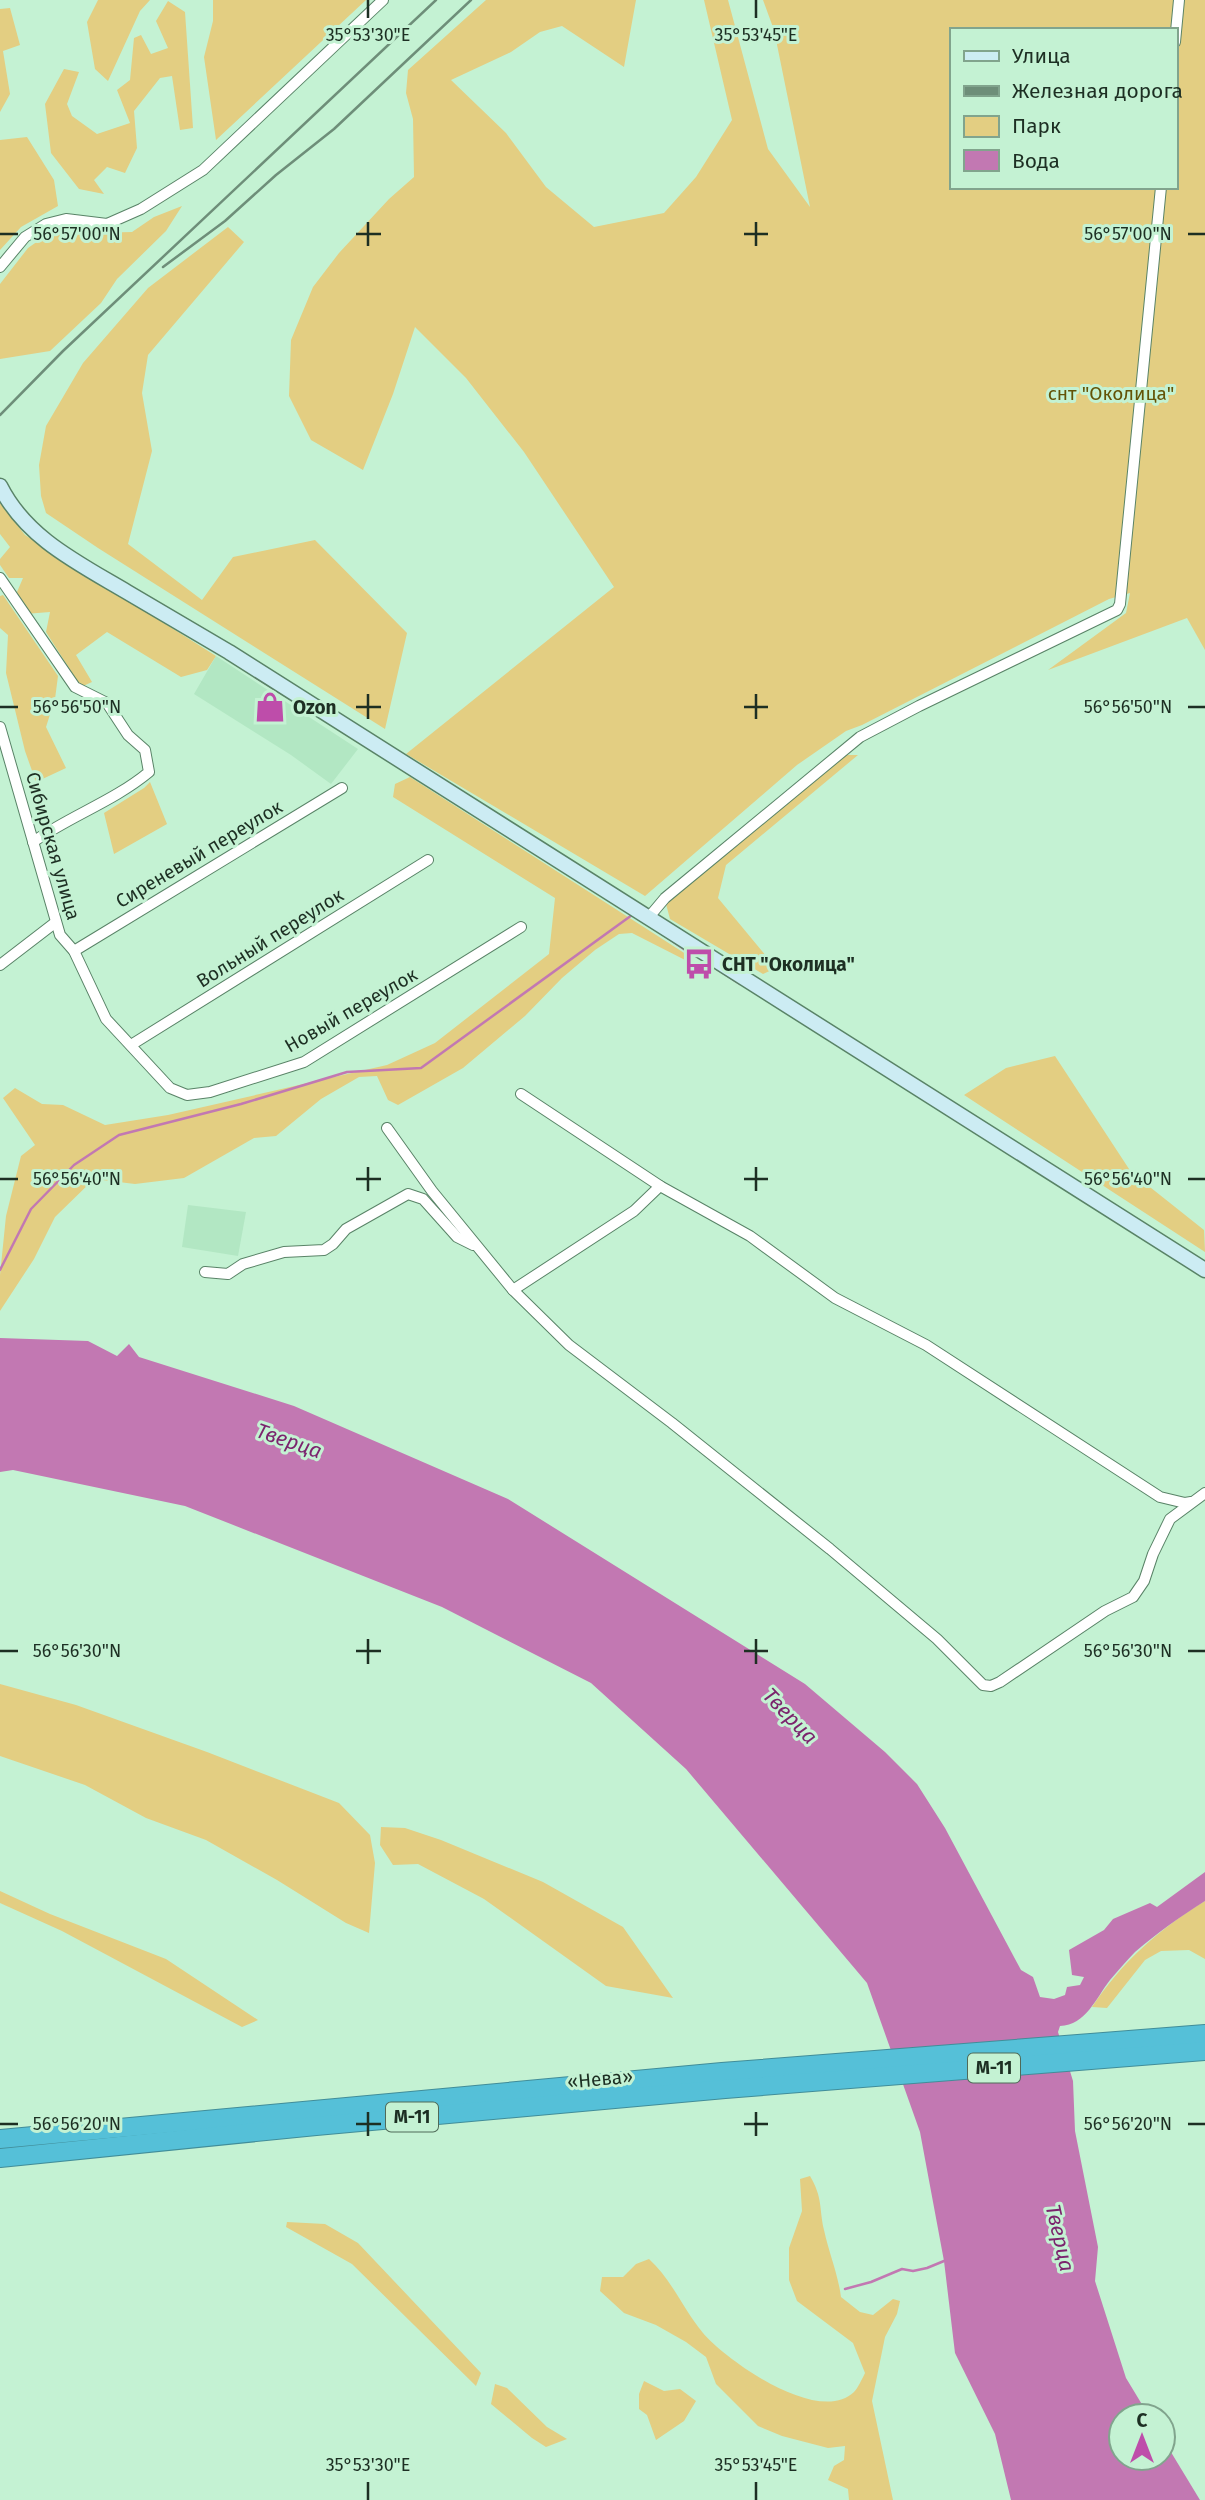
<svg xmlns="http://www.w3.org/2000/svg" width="1205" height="2500" font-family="'Fira Sans',sans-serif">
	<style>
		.built { fill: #b2e7c3 }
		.green { fill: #e3ce82; fill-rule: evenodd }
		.water { fill: #c278b2 }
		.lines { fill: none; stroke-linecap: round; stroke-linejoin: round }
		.stream { stroke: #c278b2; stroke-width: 2.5 }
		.street-casing { stroke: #598367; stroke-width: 12 }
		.secondary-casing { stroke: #598367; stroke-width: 17 }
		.highway-casing { stroke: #418d99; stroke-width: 20 }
		.street { stroke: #fff; stroke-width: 10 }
		.secondary { stroke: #ccecf3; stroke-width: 14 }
		.highway { stroke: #55c0d8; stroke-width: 18 }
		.rail { stroke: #6e8e79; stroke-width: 2.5 }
		.ticks { fill: none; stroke: #1d2f23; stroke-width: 2.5 }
		.labels { text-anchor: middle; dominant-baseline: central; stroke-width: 6; stroke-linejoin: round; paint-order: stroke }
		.shield { fill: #c4f2d3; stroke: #4f6a58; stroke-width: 2 }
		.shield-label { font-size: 18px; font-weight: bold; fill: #1d2f23 }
		.park-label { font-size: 19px; fill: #635306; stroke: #c4f2d3 }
		.poi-label { font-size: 19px; font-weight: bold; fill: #1d2f23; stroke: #c4f2d3; text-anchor: start }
		.street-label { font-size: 19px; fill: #1d2f23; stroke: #c4f2d3 }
		.water-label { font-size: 21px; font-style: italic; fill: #7b246d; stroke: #c4f2d3 }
		.ticks-label { font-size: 18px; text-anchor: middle; fill: #1d2f23; stroke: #c4f2d3; stroke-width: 6; stroke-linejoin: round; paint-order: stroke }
	</style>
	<rect width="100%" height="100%" fill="#c4f2d3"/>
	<!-- built -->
	<g class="built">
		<path d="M216,656l142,93 -27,35 -40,-29 -97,-61z"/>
		<path d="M188,1205l58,7 -8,44 -56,-9z"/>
	</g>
	<!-- green -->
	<g class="green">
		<path d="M98,0h52l-10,11 -32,70 -13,-12 -8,-47z"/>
		<path d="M213,0h153l-150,140 -12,-83 9,-36z"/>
		<path d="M486,0h150l-12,67 -62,-41 -22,6 -29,20 -60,28 55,53 40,54 48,40 70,-14 32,-36 36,-57 -28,-120h24l40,149 42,58 -36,-177 -11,-30h442v650l-18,-32 -139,52 78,-57 4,-20 -21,6 -247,126 -16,6 -49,34 -152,131 -239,-142 208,-167 -90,-135 -58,-74 -51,-51 -22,67 -30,76 -52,-30 -22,-44 2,-56 22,-53 26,-34 50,-54 25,-22 -1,-58 -7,-26 2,-23zM951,30h224v157h-224z"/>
		<path d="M168,1l17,11 8,116 -13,2 -8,-54 -12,2 -26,33 3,37 -12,25 -18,-6 -13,13 10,14 -25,-5 -28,-36 -6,-49 19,-35 15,3 -12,32 5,12 25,18 33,-11 -13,-33 13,-10 4,-42 7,-3 10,19 17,-6 -12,-27z"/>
		<path d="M10,8l10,37 -17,6 7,43 -10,18v-103z"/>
		<path d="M27,137l27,43 4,26 -37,21 -21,23v-110z"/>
		<path d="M182,206l-16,25 -49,48 -16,24 -51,48 -50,8v-75l28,-36 20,-14 84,-2 22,-15z"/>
		<path d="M228,227l16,15 -96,113 -6,38 10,58 -24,93 74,56 31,-43 82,-17 92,93 -22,96 -287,-181 -52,-35 -5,-17 -2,-31 7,-39 37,-63 65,-75z"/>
		<path d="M0,503l25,32 191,121 -9,14 -26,7 -74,-45 -31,23 16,27 -11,5 -35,-55 4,-20 -25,2 -8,-22 6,-14h-14l-9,-13v-6l10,-12 -10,-13z"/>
		<path d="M3,595l55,81 -3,23 -9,28 20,41 -30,14 -11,-31 -19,-78 2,-38 -8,-7v-32z"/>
		<path d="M846,755h12l-132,110 -8,33 58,70 -13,6 -93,-55 -4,-15z"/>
		<path d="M410,777l282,181 -1,5 -59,-30 -13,1 -24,16 -33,28 -37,38 -62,52 -65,37 -10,-5 -11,-24 -18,1 -38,22 -45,37 -22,2 -70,40 -49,6 -41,-5 -39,38 -21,42 -34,52v-36l6,-59 15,-60 14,-11 -32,-47 12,-10 27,16 21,1 42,20 63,-10 219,-50 48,-22 114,-89 6,-56 -162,-101 2,-13z"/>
		<path d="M150,782l17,42 -53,30 -10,-41 40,-25z"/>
		<path d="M1055,1056l76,116 73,58 1,22 -241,-157 42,-27z"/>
		<path d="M0,1684l76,21 131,47 132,51 31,32 5,28 -6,70 -23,-10 -69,-43 -71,-40 -60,-22 -61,-33 -85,-29z"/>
		<path d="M381,1827l24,1 36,12 102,42 80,45 50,71 -67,-12 -122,-87 -66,-35 -25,1 -13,-20z"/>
		<path d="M0,1891l50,23 116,45 92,61 -16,7 -180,-96 -62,-28z"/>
		<path d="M1205,1901v58l-16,-9 -28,1 -16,9 -38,48 -15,-1c30,-45 67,-78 113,-106z"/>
		<path d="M810,2176c13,22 9,32 14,54 5,23 14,44 17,67l19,15 13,3 20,-16 7,2 -3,13 -12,23 -13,64 21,99h-44l-1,-11 -20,-9 6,-14 10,-6 1,-14 -17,2 -46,-12 -24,-10 -42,-42 -10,-27 -20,-15 -30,-17 -32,-12 -24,-22 2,-14h21l13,-13 13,-5c23,21 34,50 54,74 24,28 116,93 151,59 4,-4 8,-13 11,-19l-12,-30 -56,-42 -8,-21v-32l13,-37 -2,-32z"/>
		<path d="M287,2222l38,2 33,19 123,130 -5,13 -124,-122 -66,-37z"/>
		<path d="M644,2381l20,10 16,-2 16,12 -12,20 -28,19 -9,-25 -8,-6v-15z"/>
		<path d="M495,2384l12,4 40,39 20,12 -21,8 -14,-9 -41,-34z"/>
	</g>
	<!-- water -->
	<path class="water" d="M0,1338l88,3 29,15 12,-12 10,13 155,49 214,93 297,185 80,68 32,32 28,44 76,142 12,7 7,20 14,2 11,-4 2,-8 13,-2 4,-8 -12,-2 -3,-25 35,-20 9,-11 37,-16 7,4 48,-35v29c-24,15 -48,32 -70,51 -9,9 -17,19 -25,28 -14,18 -24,45 -50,46l-2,6 15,49 2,50 23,116 -3,34 31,97 23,38h-28v42h42v-19l37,61h-189l-16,-66 -40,-81 -11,-92 -24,-129 -53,-149 -181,-214 -95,-86 -149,-76 -257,-101 -172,-36 -13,2z"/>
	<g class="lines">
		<!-- stream -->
		<g class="stream">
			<path d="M255,677l61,38"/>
			<path d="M662,934l29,20"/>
			<path d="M715,968l25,16"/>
			<path d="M0,1270l31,-61 43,-44 45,-30 122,-31 106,-32 74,-4 211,-153"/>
			<path d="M845,2289l26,-7 31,-13 11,2 14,-3 17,-7"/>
		</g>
		<!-- street casing -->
		<g class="street-casing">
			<g id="street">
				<path d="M1175,42l4,-42"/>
				<path d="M0,267l25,-30 21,-13 20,-5 41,5 34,-15 62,-39 180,-170"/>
				<path d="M0,578l75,109 32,16 21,32 17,15 4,22c-35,29 -79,44 -116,70"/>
				<path d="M0,727l60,208 14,16 32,68 64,69 17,7 23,-3 94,-30 217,-135"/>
				<path d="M649,917l16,-19 195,-161 59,-31 198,-96 3,-6 41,-417"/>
				<path d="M74,951l268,-163"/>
				<path d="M0,965l56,-43"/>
				<path d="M131,1045l297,-185"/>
				<path d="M521,1094l139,92 90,50 85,62 91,47 234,152 25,6 6,-1"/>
				<path d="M387,1128l45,63 81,99 56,55 103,78 158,126 107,90 46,46 8,1 9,-4 105,-71 28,-14 11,-16 9,-27 17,-35 35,-26"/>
				<path d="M205,1272l23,2 15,-10 41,-12 40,-2 9,-6 13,-15 62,-35 15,5 34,38 16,8"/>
				<path d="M513,1290l121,-79 26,-25"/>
			</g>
		</g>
		<!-- secondary casing -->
		<g class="secondary-casing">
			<path id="secondary" d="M0,486c26,52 78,77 127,106 34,20 68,40 102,60l976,618"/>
		</g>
		<!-- highway casing -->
		<g class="highway-casing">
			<g id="highway">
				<path d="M0,2139l722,-67 483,-38"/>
				<path d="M0,2158l316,-32 409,-37 480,-38"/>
			</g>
		</g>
		<!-- street -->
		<use href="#street" class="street"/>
		<!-- secondary -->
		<use href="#secondary" class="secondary"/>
		<!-- highway -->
		<use href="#highway" class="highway"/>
		<!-- rail -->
		<g class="rail">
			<path d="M163,267l62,-46 51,-46 58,-46 137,-129"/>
			<path d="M0,415l63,-64 373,-351"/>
		</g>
	</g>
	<!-- ticks -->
	<path class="ticks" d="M368,0v18M756,0v18M368,222v24M756,222v24M0,234h18M356,234h25M744,234h24M1188,234h17M368,694v25M756,694v25M0,707h18M356,707h25M744,707h24M1188,707h17M368,1167v24M756,1167v24M0,1179h18M356,1179h25M744,1179h24M1188,1179h17M368,1639v25M756,1639v25M0,1651h18M356,1651h25M744,1651h24M1188,1651h17M368,2112v24M756,2112v24M0,2124h18M356,2124h25M744,2124h24M1188,2124h17M368,2482v18M756,2482v18"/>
	<!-- icons -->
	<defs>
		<g id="shop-bare" transform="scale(2.415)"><path d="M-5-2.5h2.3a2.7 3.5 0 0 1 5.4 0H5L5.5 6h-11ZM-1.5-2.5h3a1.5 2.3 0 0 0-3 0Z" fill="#be4daa" stroke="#c4f2d3" stroke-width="2.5" paint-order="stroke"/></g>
		<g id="bus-bare" transform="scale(2.415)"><path d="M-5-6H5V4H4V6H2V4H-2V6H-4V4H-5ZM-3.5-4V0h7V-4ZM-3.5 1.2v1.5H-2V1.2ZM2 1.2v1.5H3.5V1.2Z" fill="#be4daa" stroke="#c4f2d3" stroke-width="2.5" paint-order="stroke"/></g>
	</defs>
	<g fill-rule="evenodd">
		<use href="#shop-bare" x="270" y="707"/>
		<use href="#bus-bare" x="699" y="964"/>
	</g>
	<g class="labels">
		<!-- shield labels -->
		<g class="shield">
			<rect x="968" y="2053.5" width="52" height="29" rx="5"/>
			<rect x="386" y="2102.5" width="52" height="29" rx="5"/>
		</g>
		<g class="shield-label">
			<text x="994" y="2068">М-11</text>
			<text x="412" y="2117">М-11</text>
		</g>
		<!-- park labels -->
		<g class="park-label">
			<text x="1111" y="393">снт "Околица"</text>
		</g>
		<!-- poi labels -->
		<g class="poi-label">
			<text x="293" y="707">Ozon</text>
			<text x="722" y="964">СНТ "Околица"</text>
		</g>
		<!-- street labels -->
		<g class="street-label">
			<text transform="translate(53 846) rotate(74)">Сибирская улица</text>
			<text transform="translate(199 854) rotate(-31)">Сиреневый переулок</text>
			<text transform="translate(270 938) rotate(-32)">Вольный переулок</text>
			<text transform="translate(351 1010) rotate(-30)">Новый переулок</text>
			<text transform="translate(600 2079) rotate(-5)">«Нева»</text>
		</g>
		<!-- water labels -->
		<g class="water-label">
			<text transform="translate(289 1441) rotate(19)">Тверца</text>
			<text transform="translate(790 1716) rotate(46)">Тверца</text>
			<text transform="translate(1060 2238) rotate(77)">Тверца</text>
		</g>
	</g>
	<g class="ticks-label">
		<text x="368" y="41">35°53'30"E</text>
		<text x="756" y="41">35°53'45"E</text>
		<text x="77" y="240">56°57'00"N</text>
		<text x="1128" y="240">56°57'00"N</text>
		<text x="77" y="713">56°56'50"N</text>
		<text x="1128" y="713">56°56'50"N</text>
		<text x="77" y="1185">56°56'40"N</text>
		<text x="1128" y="1185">56°56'40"N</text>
		<text x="77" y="1657">56°56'30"N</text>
		<text x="1128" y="1657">56°56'30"N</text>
		<text x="77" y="2130">56°56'20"N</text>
		<text x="1128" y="2130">56°56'20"N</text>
		<text x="368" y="2471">35°53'30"E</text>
		<text x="756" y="2471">35°53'45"E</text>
	</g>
	<!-- legend -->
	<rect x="950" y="28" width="228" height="161" fill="#c4f2d3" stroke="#81a48d" stroke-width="2"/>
	<rect x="964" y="51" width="35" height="10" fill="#ccecf3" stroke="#81a48d" stroke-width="2"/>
	<text x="1012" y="63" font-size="21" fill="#1d2f23">Улица</text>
	<rect x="964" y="86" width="35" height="10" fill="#6e8e79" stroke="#81a48d" stroke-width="2"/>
	<text x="1012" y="98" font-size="21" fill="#1d2f23">Железная дорога</text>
	<rect x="964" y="116" width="35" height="21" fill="#e3ce82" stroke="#81a48d" stroke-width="2"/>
	<text x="1012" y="133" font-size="21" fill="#1d2f23">Парк</text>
	<rect x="964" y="150" width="35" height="21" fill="#c278b2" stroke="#81a48d" stroke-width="2"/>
	<text x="1012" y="168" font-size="21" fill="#1d2f23">Вода</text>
	<!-- north arrow -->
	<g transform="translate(1142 2437)"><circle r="33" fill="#c4f2d3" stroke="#81a48d" stroke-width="2"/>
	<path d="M0-5L12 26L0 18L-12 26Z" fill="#be4daa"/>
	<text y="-10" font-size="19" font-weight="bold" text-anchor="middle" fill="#1d2f23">С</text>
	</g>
</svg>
